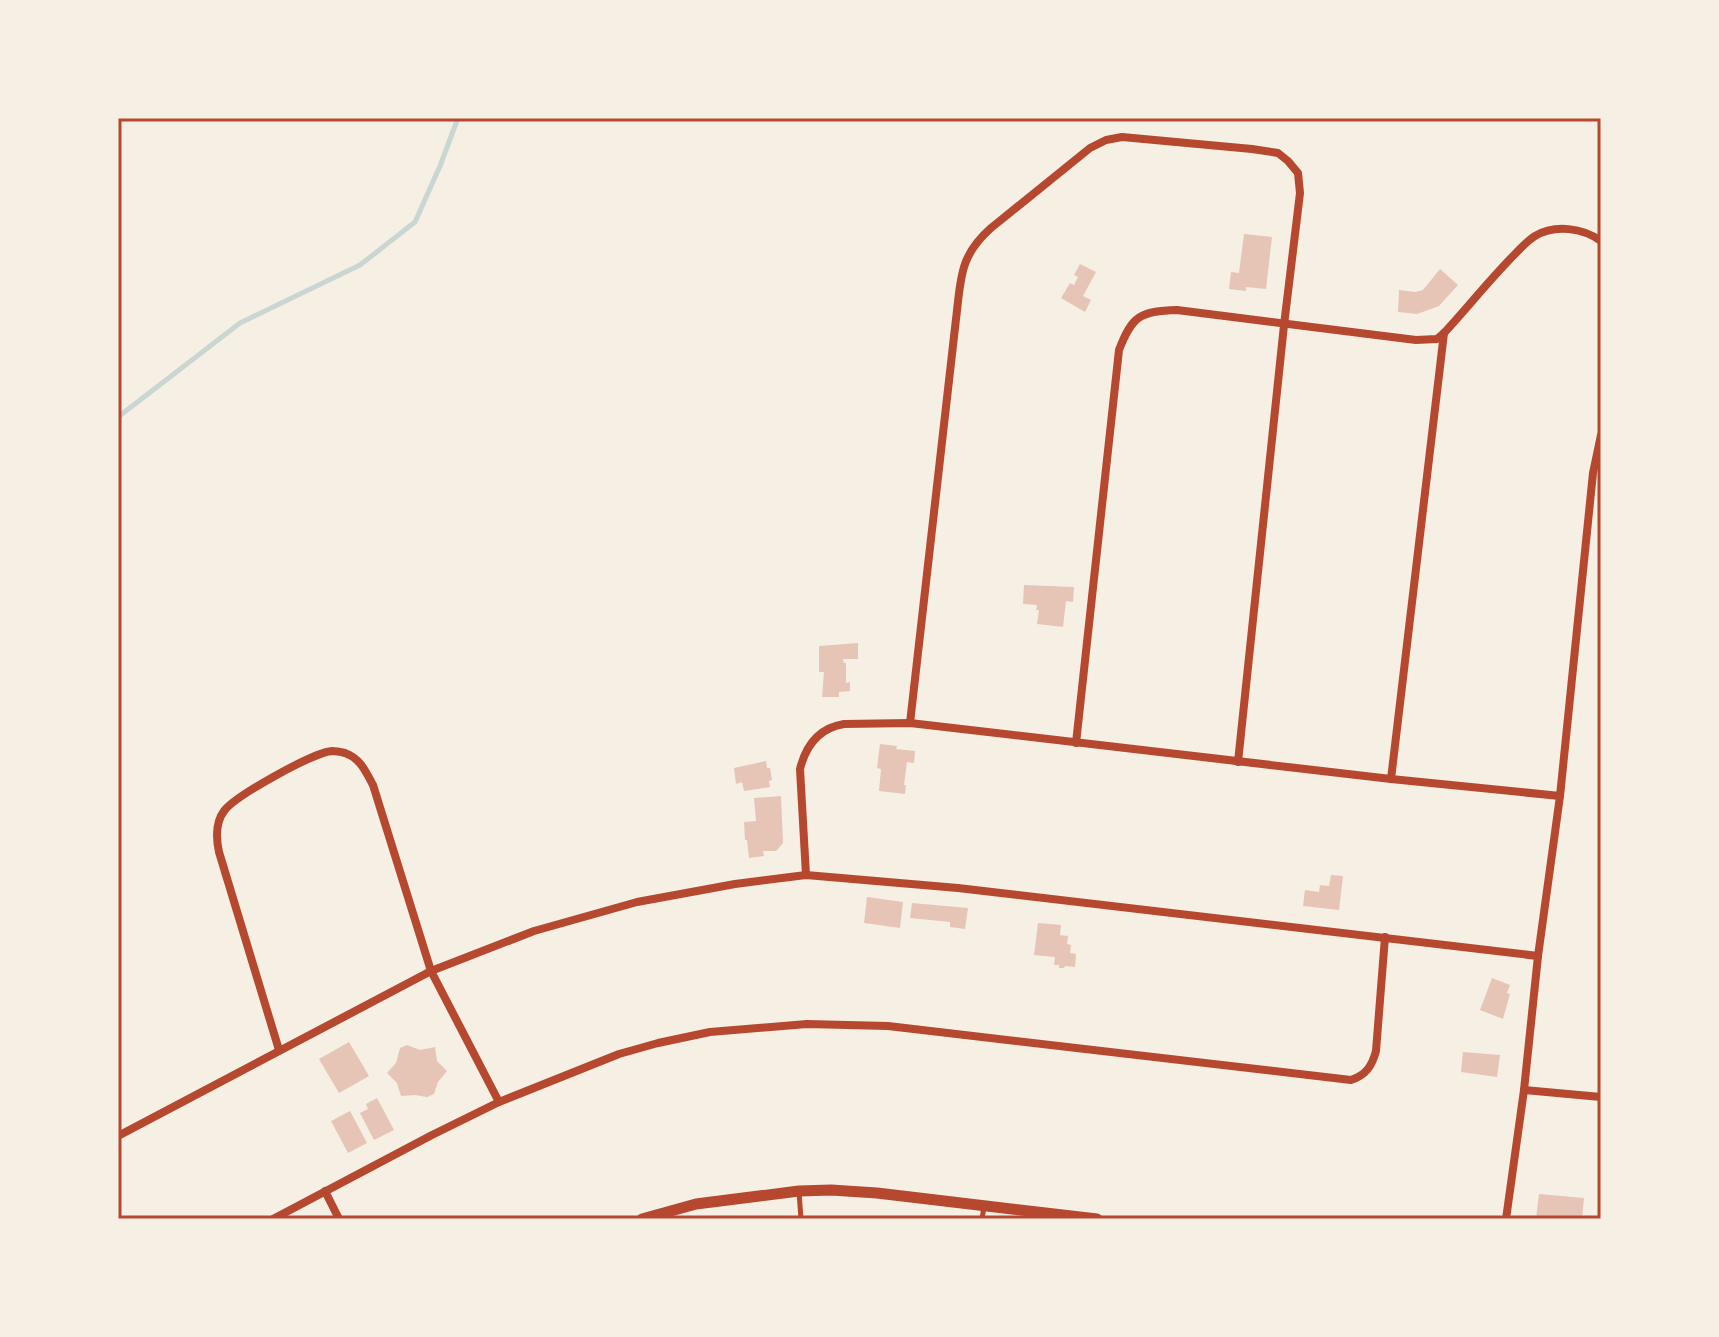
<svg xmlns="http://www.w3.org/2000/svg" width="1719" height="1337" font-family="'Nunito Sans',sans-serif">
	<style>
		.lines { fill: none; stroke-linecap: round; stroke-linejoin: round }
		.stream { stroke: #c9d6d2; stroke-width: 5 }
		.building { fill: #e6c5b7 }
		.service { stroke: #b5482f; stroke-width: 5 }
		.minor { stroke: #b5482f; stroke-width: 8 }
		.tertiary { stroke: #b5482f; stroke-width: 11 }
		.neatline { fill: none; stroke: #b5482f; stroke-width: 3 }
	</style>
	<rect width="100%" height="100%" fill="#f6efe4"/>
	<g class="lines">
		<!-- stream -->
		<path class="stream" d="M118,417l122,-94 120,-58 55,-43 25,-56 18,-48"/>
	</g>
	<!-- building -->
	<g class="building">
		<path d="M1244,234l28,3 -6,52 -20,-2v4l-17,-2 2,-17 8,1z"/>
		<path d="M1080,264l16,8 -13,24 8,4 -6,12 -24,-14 9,-15 4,2 4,-8 -4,-2z"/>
		<path d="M1440,269l18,16 -19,21 -22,8 -19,-2 1,-22 16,2 8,-2z"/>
		<path d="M1024,585l50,2 -1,15 -7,-1 -3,26 -26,-3 2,-14h-3l1,-5 -14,-1z"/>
		<path d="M858,643v16h-15l1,4h2v20l4,-1v9l-11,1v5h-17l2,-25h-5v-26z"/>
		<path d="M880,744l17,2 -1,3 19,2 -1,12 -7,-1 -3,23h2l-1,9 -26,-3 2,-22 -4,-1z"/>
		<path d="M766,761l1,7h3l2,12 -3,1 1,6 -26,4 -2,-9 -6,2 -2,-16z"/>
		<path d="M781,796l2,47 -7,8h-13l1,5 -15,2 -2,-18h-2l-1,-18 12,-1 -2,-23z"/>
		<path d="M1331,875l12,1 -4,34 -36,-4 2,-16 14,2 1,-7 9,1z"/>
		<path d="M867,897l36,5 -3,26 -36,-5z"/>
		<path d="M912,903l56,5 -3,21 -15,-2v-5l-40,-4z"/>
		<path d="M1038,923l23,2 -1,10 8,1 -1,8 4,1 -1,8 6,1 -1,13 -10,-1 -1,2h-5v-3h-5l1,-8 -21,-2z"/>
		<path d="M1492,978l18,7 -3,8 3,1 -7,25 -23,-9z"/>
		<path d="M349,1042l20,34 -30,17 -20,-34z"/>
		<path d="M407,1045l13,5 15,-3 2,14 10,10 -9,11 -4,12 -7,3 -12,-2 -14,1 -4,-13 -10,-10 9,-10 4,-15z"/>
		<path d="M1463,1052l37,3 -3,22 -36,-5z"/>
		<path d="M377,1098l17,32 -20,10 -14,-27 8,-4 -2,-5z"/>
		<path d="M350,1111l17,32 -19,10 -17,-32z"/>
		<path d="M1539,1194l45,4 -2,21 -29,-2v2h-17z"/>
	</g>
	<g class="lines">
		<!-- service -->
		<g class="service">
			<path d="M799,1192l2,27"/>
			<path d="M982,1219l2,-12"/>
		</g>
		<!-- minor -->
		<g class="minor">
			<path d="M910,723l46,-404c5,-40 3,-63 35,-91l99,-80 16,-8 16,-3 130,12 26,4 10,8 10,12 2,20 -16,132 -46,437"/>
			<path d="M1076,743l43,-393c13,-34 21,-39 58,-40l239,30 21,-1 7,-6c24,-26 47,-55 72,-80 6,-6 12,-13 19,-17 20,-12 48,-8 66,5"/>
			<path d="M1391,779l53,-446"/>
			<path d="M806,875l-6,-106c6,-24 19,-41 44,-45l66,-1 481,56 169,17"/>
			<path d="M279,1050l-60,-198c-3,-14 -4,-29 5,-41 11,-15 90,-59 108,-60 5,0 9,1 13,2 15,5 21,19 28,32l58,186 68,131"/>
			<path d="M1524,1090l77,7"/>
			<path d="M118,1136l313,-165 103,-40 103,-29 98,-18 71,-9 152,13 580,68"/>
			<path d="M325,1191l14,28"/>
			<path d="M273,1219l159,-84 67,-33 120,-48 39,-11 52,-11 97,-8 81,2 463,54c15,-5 21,-14 25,-29l9,-114"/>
			<path d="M1506,1219l18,-129 14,-134 22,-160 33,-323 8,-38"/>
		</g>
		<!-- tertiary -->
		<path class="tertiary" d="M642,1219l54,-15 103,-13 32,-1 46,3 220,26"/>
	</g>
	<!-- border -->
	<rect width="1719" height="1337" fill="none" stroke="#f6efe4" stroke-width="240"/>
	<rect x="120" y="120" width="1479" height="1097" class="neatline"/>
</svg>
